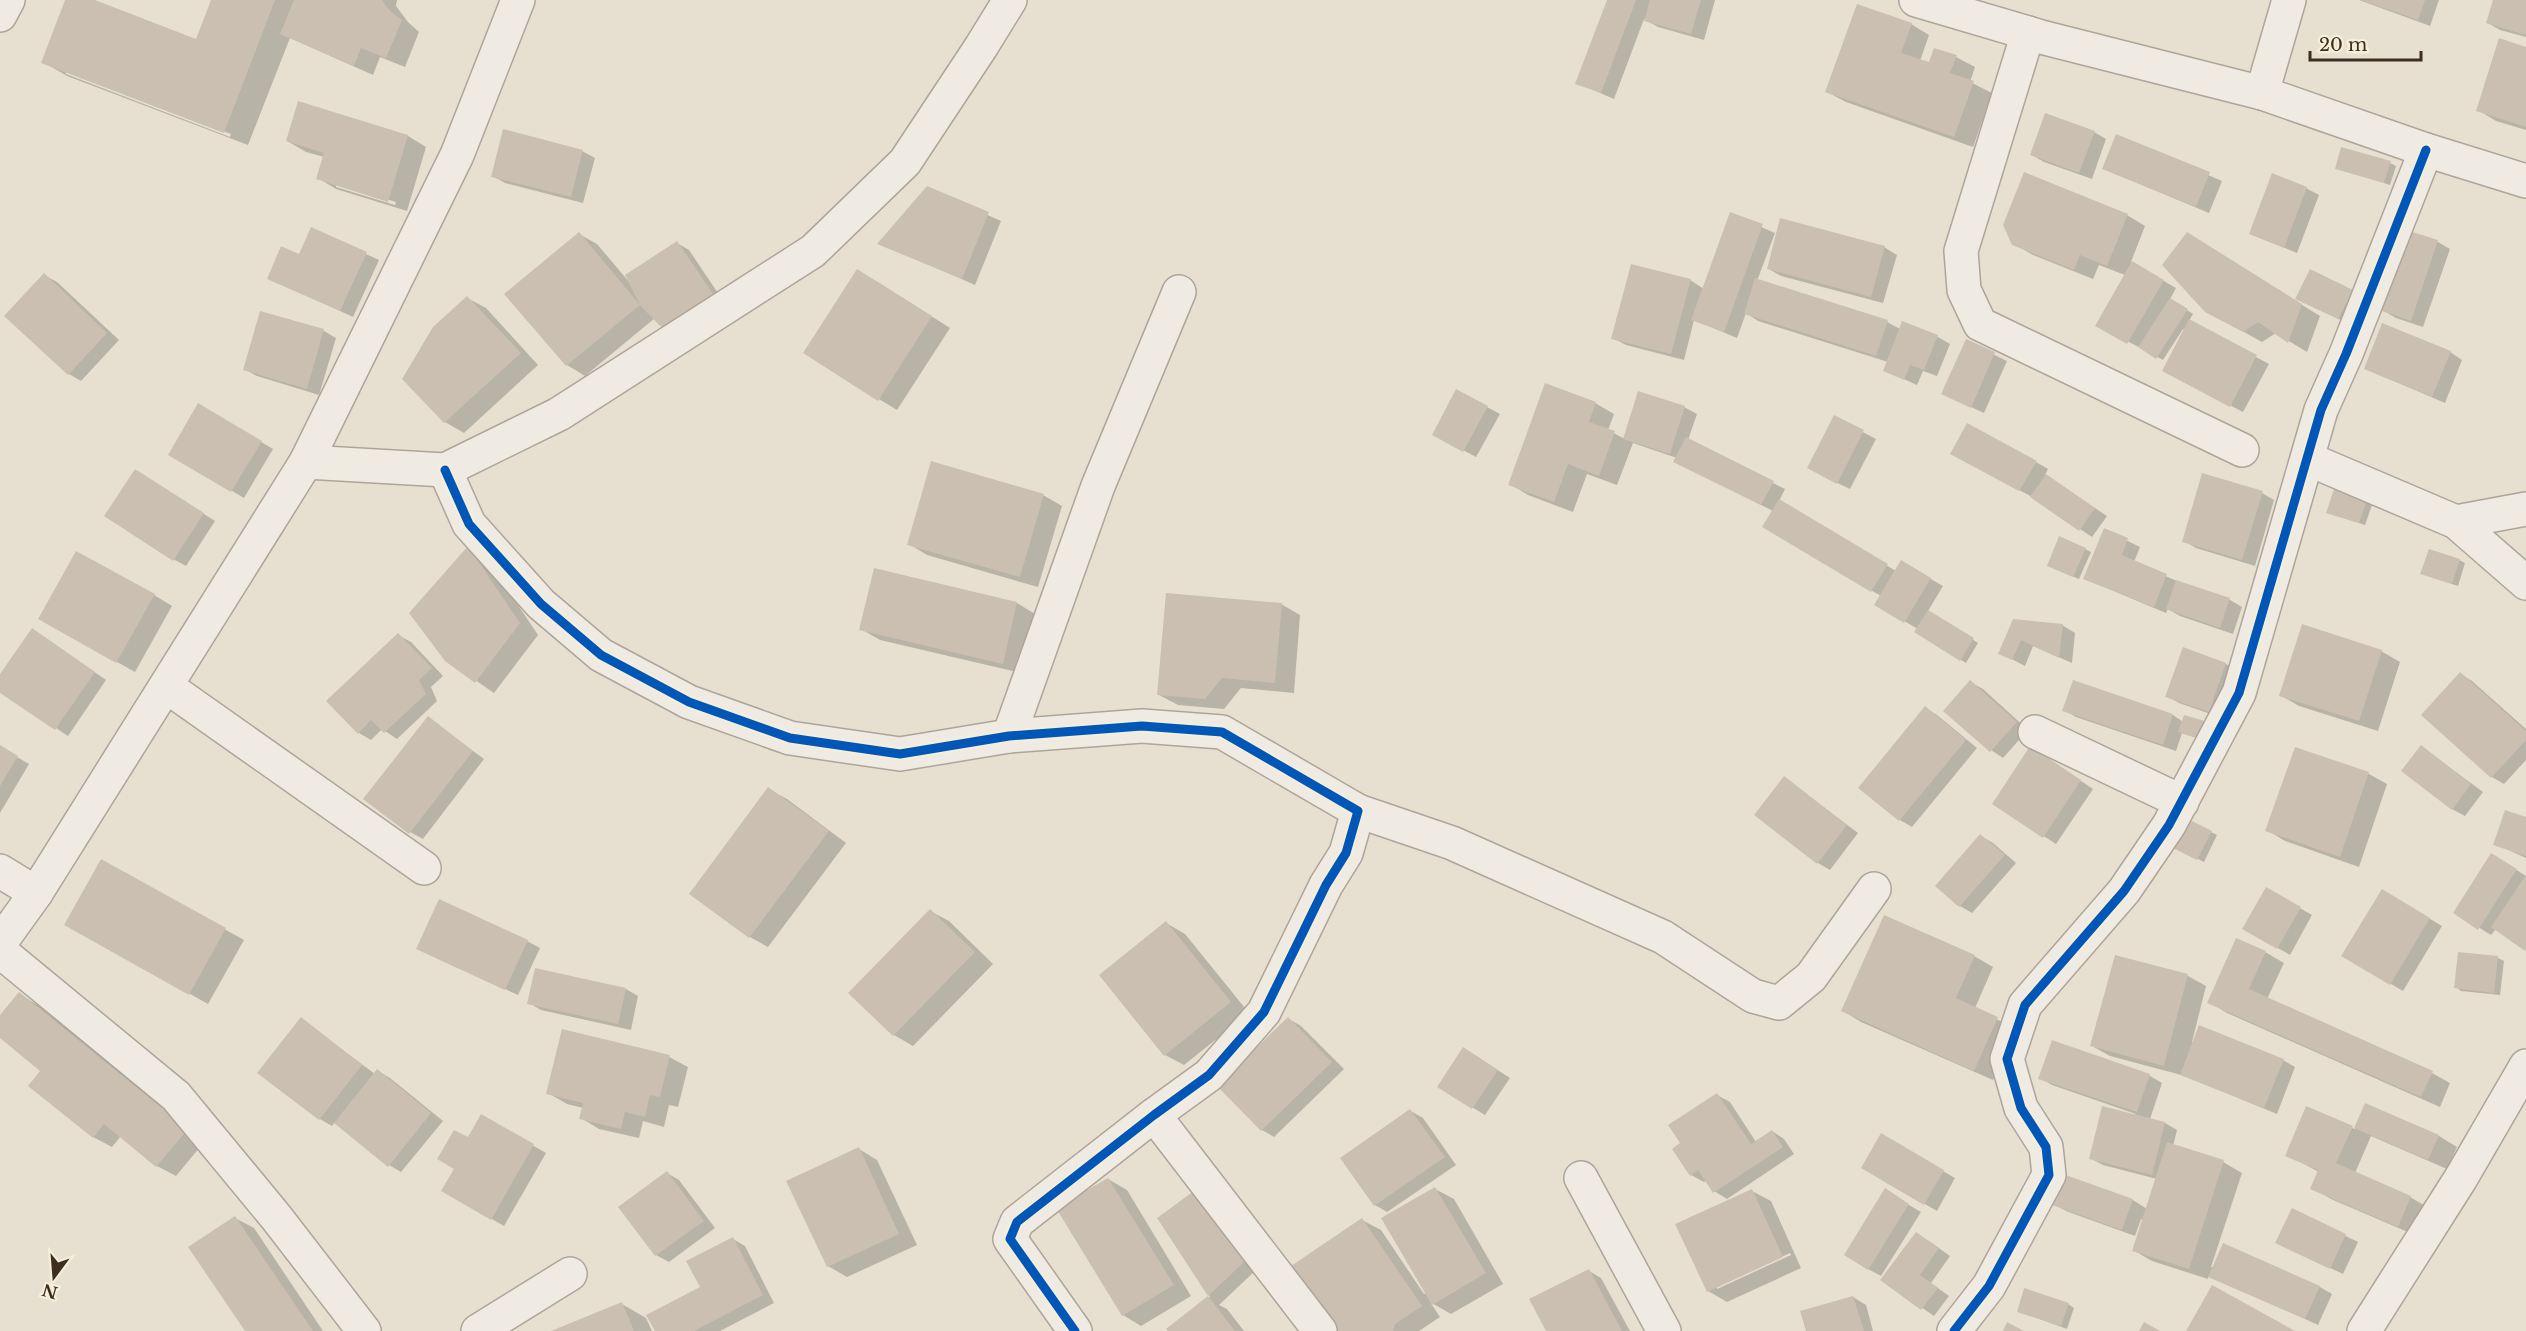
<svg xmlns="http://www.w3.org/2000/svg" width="2526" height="1331" font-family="'Libre Baskerville',serif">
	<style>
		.shadow { fill: #0003; fill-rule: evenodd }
		.building { fill: #cbbfb2 }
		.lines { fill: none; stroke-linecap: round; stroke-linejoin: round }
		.minor-casing { stroke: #ada599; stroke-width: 36 }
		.minor { stroke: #efebe3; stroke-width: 33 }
		.cycleway-casing { stroke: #f7eed8; stroke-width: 13 }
		.cycleway { stroke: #0057b8; stroke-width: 9 }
	</style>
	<rect width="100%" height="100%" fill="#e7e0d1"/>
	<!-- shadow -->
	<g class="shadow">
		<path d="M67,0h24l106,41 16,-41h184l-1,6 12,16 11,10 -14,35 -25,-10 -7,18 -83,-37 -42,107 -181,-69 -24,-14zM66,71l165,63 -1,3 -164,-63z"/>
		<path d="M1608,0h107l-11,40 -46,-13 -14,-8 -30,80 -37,-16z"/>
		<path d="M2359,0h80l-9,26z"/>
		<path d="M2494,0h32v37l-26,-7 -12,-7z"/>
		<path d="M1911,24l18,11 -9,26 10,3 26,-7 19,10 -5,15 22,11 -19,54 -127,-45 -19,-10z"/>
		<path d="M2526,48v82l-30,-9 -18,-11z"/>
		<path d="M299,103l109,33 18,11 -19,64 -71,-22 -18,-11 6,-21 -18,-5 -19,-11zM336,184l60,18 -1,3 -59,-18z"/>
		<path d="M2094,132l12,7 -14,40 -48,-17 -12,-7z"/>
		<path d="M2116,136l106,45 -13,32 -105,-44z"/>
		<path d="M582,151l13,7 -12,45 -78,-20 -12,-7z"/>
		<path d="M2390,163l6,3 -6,19 -53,-17z"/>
		<path d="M927,188l74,33 -26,64 -95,-42z"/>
		<path d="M2306,188l13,7 -22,58 -46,-19z"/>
		<path d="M1731,214l44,19 -18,48 130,41 13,7 3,-6 35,14 12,7 -13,32 -14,-5 -6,14 -33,-15 4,-8 -130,-41 -12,-8 -9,25 -43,-18 -10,40 -58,-15 -13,-7 77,-58 14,9z"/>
		<path d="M2127,215l18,11 -14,36 45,26 -6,11 23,15 -4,7 80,43 -26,48 -67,-35 9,-47 -2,-1 -20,31 -66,-35 28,-50 -26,-10 -6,14 -60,-24 -19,-11z"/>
		<path d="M311,229l68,31 -26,57 -84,-39 31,-22z"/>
		<path d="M2410,232l28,10 12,7 -27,78 -27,-9 -12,-7z"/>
		<path d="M579,234l18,10 33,39 47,-40 12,7 35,52 -49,32 -12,-7 -8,-9 -70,58 -18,-11z"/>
		<path d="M2205,245l115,71 -13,36 -31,-19 -14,9 -36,-20z"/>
		<path d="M1884,247l13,8 -14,48 -102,-27 -12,-7z"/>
		<path d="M44,275l13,7 62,58 -38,41 -12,-7z"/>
		<path d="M876,281l74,47 -53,82 -18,-11z"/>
		<path d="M2352,291l12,7 -13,27 -41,-20z"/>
		<path d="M467,298l19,10 52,57 -74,68 -19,-11 -41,-44z"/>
		<path d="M261,313l63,18 12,7 -17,57 -62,-19 -13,-7z"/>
		<path d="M1966,341l41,20 -23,52 -41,-19z"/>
		<path d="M2450,352l12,8 -17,43 -79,-34z"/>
		<path d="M1595,403l19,11 -6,16 17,9 59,-32 13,7 -9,26 97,49 -6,12 117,70 5,-9 42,24 -15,25 50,32 -12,20 -50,-31 2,-3 -42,-24 5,-9 -117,-69 9,-16 -85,-43 -11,-10 -44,-15 -16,42 -30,-11 -14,38 -45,-17 -18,-11z"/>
		<path d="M198,405l75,44 -29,49 -74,-44z"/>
		<path d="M1487,407l13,7 -24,43 -30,-16z"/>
		<path d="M1834,417l42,22 -26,50 -29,-14z"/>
		<path d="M1952,453l84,9 12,7 -3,6 62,41 -15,21 -60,-40z"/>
		<path d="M147,478l68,43 -29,45 -13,-7z"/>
		<path d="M2262,493l12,7 -19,66 -59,-18 -12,-7z"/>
		<path d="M1043,495l19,11 -24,81 -111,-32 -18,-11z"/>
		<path d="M2366,501l6,4 -7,20 -31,-10z"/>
		<path d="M2105,530l35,17 -6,15 45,20 51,18 12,7 -9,27 -53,-18 -12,-7 -2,4 -81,-34z"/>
		<path d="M468,548l19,11 51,76 -44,58 -48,-33z"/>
		<path d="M2085,549l6,3 -12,27 -24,-10z"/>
		<path d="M2459,560l6,3 -7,23 -30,-10z"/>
		<path d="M154,595l18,11 -37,66 -95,-53z"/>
		<path d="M1017,603l18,11 -14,59 -141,-33 -19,-11z"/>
		<path d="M1281,604l19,11 -6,78 -53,-5 -17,21 -46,-4 -19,-10z"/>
		<path d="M2014,620l48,5 13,8 -3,30 -39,-17 -8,20 -25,-13z"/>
		<path d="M398,635l13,7 32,34 -12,11 6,14 -40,38 -15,-10 -11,11 -12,-7z"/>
		<path d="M44,637l62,43 -38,56 -68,-45v-14z"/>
		<path d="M2183,649l43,15 12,7 -16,47 -43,-15 -12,-7z"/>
		<path d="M2381,651l19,11 -22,69 -79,-25 -19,-11z"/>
		<path d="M2460,674l12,7 54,48v31l-22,24 -12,-7z"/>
		<path d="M1970,682l13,7 45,41 -25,28 -12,-8z"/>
		<path d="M1925,708l12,7 40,33 -65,79 -12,-7 -40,-33z"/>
		<path d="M2064,710l109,5 42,29 -33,-11 -6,18 -100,-34z"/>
		<path d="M428,718l56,41 -61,80 -13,-7z"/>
		<path d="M0,747l29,17 -29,49z"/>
		<path d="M2422,747l61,45 -18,24 -13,-7z"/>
		<path d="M2296,748l73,26 18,10 -28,83 -74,-26 -18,-11z"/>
		<path d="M2043,755l50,34 -37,55 -62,-40z"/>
		<path d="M1785,778l73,55 -28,37 -12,-7z"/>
		<path d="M768,789l19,10 59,44 -78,104 -18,-10z"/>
		<path d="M2526,819v39l-31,-14z"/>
		<path d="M2211,832l6,3 -13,27 -31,-16z"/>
		<path d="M1981,836l12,7 23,20 -44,50 -12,-7z"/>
		<path d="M102,861l142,79 -36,64 -123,-69z"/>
		<path d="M2504,862l22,14v73l-30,-20 -5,6 -36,-22z"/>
		<path d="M2266,889l46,26 -22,40 -46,-26z"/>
		<path d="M2383,891l59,35 -39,65 -59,-35z"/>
		<path d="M930,911l19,10 44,43 -80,82 -19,-11 -44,-42z"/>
		<path d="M1166,923l19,11 64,79 -65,52 -19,-10z"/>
		<path d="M527,941l13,7 -22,47 -88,-40z"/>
		<path d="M2265,952l19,11 -17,36 165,74 18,10 -10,24 -213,-94 -18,-11z"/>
		<path d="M2459,954l39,4 6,3 -4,34 -39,-4 -5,-4z"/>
		<path d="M1974,956l19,11 -18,41 41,21 -23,51 -132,-58 -18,-11z"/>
		<path d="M2116,957l72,19 18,10 -14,56 91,18 12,7 -18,47 -92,-38 -75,-20 -18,-10z"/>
		<path d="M626,989l12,7 -7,34 -90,-20 -12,-7z"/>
		<path d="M19,994l19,11 167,136 -29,35 -19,-10 -36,-30 -9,11 -19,-10 -50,-66 -43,-35v-19z"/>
		<path d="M301,1019l74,55 3,-3 12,7 53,43 -42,51 -12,-7 -54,-43 -3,4 -12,-7z"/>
		<path d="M1289,1019l12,7 43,43 -70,68 -12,-7z"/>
		<path d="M2053,1042l97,34 12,7 -12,36 15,4 12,7 -4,16 50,16 19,11 -31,94 3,1 9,-23 97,42 12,7 -14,31 -109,-50 -1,4 -56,-18 -19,-11 10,-30 -2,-1 -6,17 -69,-25 -12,-7 79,-4 14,9 10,-30 -54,-14 -13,-7 46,-44 -84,-29 -12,-7z"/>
		<path d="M1476,1056l34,22 -25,37 -46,-28z"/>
		<path d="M669,1057l19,10 -10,40 -9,-2 -5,22 -21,-6 -4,17 -40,-9 -18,-11 2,-10 -16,-4 -19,-11z"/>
		<path d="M1717,1095l13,7 26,40 16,-11 12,8 10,15 -67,45 -13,-8 -7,-11 -3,2 -13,-7 -17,-26 8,-5z"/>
		<path d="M2366,1105l73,31 18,11 -10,22 -76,-33 -16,37 55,24 19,11 -12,28 -86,-37 -19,-11 7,-16 -32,-17 65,-27 3,1z"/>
		<path d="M1411,1111l12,7 33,47 -69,47 -12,-7z"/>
		<path d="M481,1116l65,37 -42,73 -61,-35z"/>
		<path d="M1882,1136l73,42 -18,33 -74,-43z"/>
		<path d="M859,1149l18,11 40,85 -70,32 -19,-11z"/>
		<path d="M667,1173l12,7 36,48 -46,34 -13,-7z"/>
		<path d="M1108,1179l19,11 64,106 -50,30 -18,-11z"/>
		<path d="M1435,1189l19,10 49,85 -52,30 -21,-12 10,15 -21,14h-87l30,-111 19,10 43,64 2,-1z"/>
		<path d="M1752,1191l19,10 30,67 -74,34 -19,-11zM1790,1253l1,2 -74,34v-3z"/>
		<path d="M1194,1193l63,76 -38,36 8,4 17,22h-74l-2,-2 42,-32 -51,-78z"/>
		<path d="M1897,1198l24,14 -40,64 -13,-7z"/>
		<path d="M2293,1210l65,32 -15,32 -53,-25z"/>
		<path d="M235,1218l19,10 69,103h-77z"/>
		<path d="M733,1239l12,7 29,57 -54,28h-63l45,-43z"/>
		<path d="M1929,1241l21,15 -19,27 18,13 -15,20 -52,-36z"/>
		<path d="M1589,1271l12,7 29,53h-83z"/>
		<path d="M1853,1297l13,8 7,26h-66z"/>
		<path d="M622,1304l24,14 6,13h-97z"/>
		<path d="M2068,1304l6,4 -7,21 -49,-18z"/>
	</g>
	<!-- building -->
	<g class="building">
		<path d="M65,0h30l101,39 15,-39h64l-51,133 -183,-70z"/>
		<path d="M294,0h88l7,10 13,10 -16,38 -25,-10 -7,18 -74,-32z"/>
		<path d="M1607,0h29l-35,93 -26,-9z"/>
		<path d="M1650,0h51l-10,34 -47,-13z"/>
		<path d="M2361,0h64l-7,20z"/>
		<path d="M2493,0h33v35l-40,-12z"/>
		<path d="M1857,4l55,19 -11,30 28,9 5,-14 23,7 -7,18 24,8 -20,56 -129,-45z"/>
		<path d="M2499,38l27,9v80l-50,-16z"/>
		<path d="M298,101l110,34 -20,67 -72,-23 8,-26 -38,-12z"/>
		<path d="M2045,113l50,18 -16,42 -49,-18z"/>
		<path d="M503,129l80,21 -12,47 -80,-20z"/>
		<path d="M2116,134l94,38 -14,35 -94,-38z"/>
		<path d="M2341,147l50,14 -7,22 -49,-14z"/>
		<path d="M2024,172l104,42 -21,52 -27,-11 -6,15 -62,-25 -9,-20z"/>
		<path d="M2272,173l35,14 -23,61 -35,-14z"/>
		<path d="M927,186l62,26 -27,67 -85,-35z"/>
		<path d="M1730,212l33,12 -39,108 -33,-12z"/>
		<path d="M1780,218l105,28 -14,51 -104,-28z"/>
		<path d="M311,227l56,25 -27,59 -73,-32 14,-33 18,8z"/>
		<path d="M2409,231l29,9 -27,81 -29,-10z"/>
		<path d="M579,232l61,73 -15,-30 52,-34 36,53 -51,34 -22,-23 -74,61 -62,-72z"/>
		<path d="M2187,232l115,72 -14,39 -30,-21 -15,10 -38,-20 -43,-47z"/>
		<path d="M2132,261l32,19 -37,64 -32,-18z"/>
		<path d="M1631,264l60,15 -20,75 -60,-15z"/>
		<path d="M857,269l75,47 -54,85 -75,-48z"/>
		<path d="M2310,269l43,21 -15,29 -43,-20z"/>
		<path d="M44,273l63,60 -39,42 -64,-59z"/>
		<path d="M1755,278l133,42 -12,36 -132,-42z"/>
		<path d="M467,296l54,57 -77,70 -42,-44 31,-52z"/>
		<path d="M2170,298l18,11 -32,50 -18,-12z"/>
		<path d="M260,311l64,18 -17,60 -64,-19z"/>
		<path d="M2189,319l68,36 -27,52 -68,-36z"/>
		<path d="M1902,321l36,14 -14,35 -14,-5 -6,15 -21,-9z"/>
		<path d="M2382,323l69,28 -19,46 -68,-28z"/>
		<path d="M1966,339l29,13 -24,56 -30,-14z"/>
		<path d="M1545,383l51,19 -7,20 26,9 -16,45 -31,-12 -14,38 -46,-17z"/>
		<path d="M1456,389l32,17 -25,46 -31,-17z"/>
		<path d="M1638,391l47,15 -15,48 -47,-15z"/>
		<path d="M198,403l64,38 -31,51 -63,-37z"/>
		<path d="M1834,415l30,15 -27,54 -30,-16z"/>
		<path d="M1967,423l70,38 -18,30 -69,-37z"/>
		<path d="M1686,437l88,44 -13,24 -88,-43z"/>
		<path d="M931,461l113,33 -24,83 -113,-32z"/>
		<path d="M135,469l69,44 -31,48 -69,-45z"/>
		<path d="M2202,473l61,18 -21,69 -60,-18z"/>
		<path d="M2046,474l49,34 -16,23 -49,-34z"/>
		<path d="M2334,489l33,11 -8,23 -33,-10z"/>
		<path d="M1779,499l109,65 -17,28 -109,-65z"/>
		<path d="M2104,528l24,10 -6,17 45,19 -13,33 -71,-28z"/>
		<path d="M2059,536l27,12 -13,29 -26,-11z"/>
		<path d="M468,546l52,77 -45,60 -30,-22 -36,-48z"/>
		<path d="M2429,549l31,10 -8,25 -32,-10z"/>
		<path d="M76,551l79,43 -39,69 -78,-44z"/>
		<path d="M1901,560l30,18 -27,45 -30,-18z"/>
		<path d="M874,568l143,34 -14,62 -144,-34z"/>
		<path d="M2176,580l54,18 -10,30 -54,-19z"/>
		<path d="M1166,593l116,10 -7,80 -53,-5 -17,21 -48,-4z"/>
		<path d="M1928,610l46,28 -14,23 -46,-29z"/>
		<path d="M2013,619l50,5 -4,34 -38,-18 -9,20 -14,-6z"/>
		<path d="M2302,624l80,26 -23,71 -80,-25z"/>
		<path d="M32,628l63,44 -40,58 -55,-37v-19z"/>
		<path d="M398,633l34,35 -13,12 7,14 -42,39 -13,-13 -13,14 -32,-33z"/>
		<path d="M2183,647l43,16 -17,49 -44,-15z"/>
		<path d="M2460,672l66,59v9l-35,38 -70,-63z"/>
		<path d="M1970,680l47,42 -27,30 -47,-41z"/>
		<path d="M2073,680l100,34 -10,31 -101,-34z"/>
		<path d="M1925,706l41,34 -67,81 -41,-33z"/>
		<path d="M2184,715l31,9 -6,18 -31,-10z"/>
		<path d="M428,716l45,35 -64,83 -46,-35z"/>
		<path d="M0,745l18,11 -18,30z"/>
		<path d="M2421,745l50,39 -19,26 -51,-39z"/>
		<path d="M2030,746l51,34 -38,58 -51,-34z"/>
		<path d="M2295,747l74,25 -29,85 -75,-26z"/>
		<path d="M1784,776l63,49 -30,39 -63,-49z"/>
		<path d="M768,787l61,44 -80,107 -60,-44z"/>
		<path d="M2505,810l21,7v39l-33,-11z"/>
		<path d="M2186,818l26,13 -15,29 -26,-13z"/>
		<path d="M1980,834l25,21 -46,52 -24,-21z"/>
		<path d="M2491,853l26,16 -39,61 -25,-17z"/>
		<path d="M101,859l125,69 -37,67 -125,-70z"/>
		<path d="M2526,875v74l-1,2 -34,-24z"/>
		<path d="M2266,887l35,20 -24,42 -35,-20z"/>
		<path d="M2382,889l48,29 -40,67 -49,-29z"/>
		<path d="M439,899l89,41 -23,50 -89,-41z"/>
		<path d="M930,909l45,43 -82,84 -45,-43z"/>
		<path d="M1884,915l91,40 -19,43 42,19 -24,54 -133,-60z"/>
		<path d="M1166,921l65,81 -67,54 -65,-81z"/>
		<path d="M2236,938l30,13 -17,38 184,82 -12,26 -214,-94z"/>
		<path d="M2458,952l40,4 -4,37 -40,-5z"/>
		<path d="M2115,955l73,19 -24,92 -74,-20z"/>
		<path d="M535,968l91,20 -8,36 -91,-20z"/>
		<path d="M19,992l169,137 -32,38 -52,-43 -11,14 -65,-52 12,-15 -40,-33v-23z"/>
		<path d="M301,1017l61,48 -43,55 -62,-47z"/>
		<path d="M1288,1017l44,45 -71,69 -44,-45z"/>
		<path d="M2199,1025l85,34 -20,49 -84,-33z"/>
		<path d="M562,1029l108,26 -10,42 -10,-2 -5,22 -20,-5 -4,17 -42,-10 4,-16 -37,-9z"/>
		<path d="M2052,1040l98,34 -13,38 -99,-33z"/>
		<path d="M1463,1047l35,23 -26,39 -35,-22z"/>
		<path d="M377,1069l54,44 -43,54 -54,-44z"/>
		<path d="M1717,1093l34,51 21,-14 11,17 -70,46 -15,-23 -8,6 -18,-27 8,-6 -12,-18z"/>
		<path d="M2365,1103l74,32 -11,25 -74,-32z"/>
		<path d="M2102,1106l63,16 -13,53 -63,-16z"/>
		<path d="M2306,1106l47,20 -17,37 75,33 -13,31 -88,-38 8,-19 -33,-14z"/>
		<path d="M1410,1109l35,48 -71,49 -34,-48z"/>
		<path d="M481,1114l53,30 -43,76 -50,-29 13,-22 -17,-10 17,-29 14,7z"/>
		<path d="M1881,1133l63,37 -20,35 -63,-37z"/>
		<path d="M2167,1142l57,18 -35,109 -57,-18z"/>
		<path d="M859,1147l40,87 -72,33 -41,-86z"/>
		<path d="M667,1171l37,50 -49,35 -37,-49z"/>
		<path d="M2063,1174l70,25 -11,31 -70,-25z"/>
		<path d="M1108,1178l66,107 -52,31 -66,-108z"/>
		<path d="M1435,1187l51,86 -54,32 -51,-87z"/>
		<path d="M1885,1188l24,16 -41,66 -24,-15z"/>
		<path d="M1752,1189l31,68 -76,35 -32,-68z"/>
		<path d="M1194,1191l51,70 -37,35 -51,-78z"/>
		<path d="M2292,1208l54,26 -16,35 -55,-26z"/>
		<path d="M235,1216l78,115h-68l-57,-84z"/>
		<path d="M1362,1218l60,88 -27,18 -2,7h-63l-42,-63z"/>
		<path d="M1916,1232l23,16 -19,27 18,13 -17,22 -41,-30z"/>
		<path d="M733,1237l30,58 -69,36h-39l-9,-16 54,-28 -14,-26z"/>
		<path d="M2223,1243l97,43 -15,33 -97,-42z"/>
		<path d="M1589,1269l33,62h-76l-17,-32z"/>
		<path d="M2212,1285l83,46h-109z"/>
		<path d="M2024,1288l45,15 -8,23 -44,-14z"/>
		<path d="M1208,1296l27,35h-67l-2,-2z"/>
		<path d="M1853,1296l11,35h-58l-6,-20z"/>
		<path d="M622,1302l12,29h-83z"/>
		<path d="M2007,1322l17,9h-21z"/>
		<path d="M2144,1322l16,9h-21z"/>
	</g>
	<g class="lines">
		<!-- minor casing -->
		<g class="minor-casing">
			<g id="minor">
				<path d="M1916,0l129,38 217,55 164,57 100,31"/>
				<path d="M0,15l8,-15"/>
				<path d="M2028,33l-67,218 3,39 16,34 262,126"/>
				<path d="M2262,93l27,-93"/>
				<path d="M2308,459l148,63 70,61"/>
				<path d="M306,462l139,8 114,-56 254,-163 92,-89 76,-115 29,-47"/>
				<path d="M445,470l24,54 72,80 60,51 88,47 101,36 110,16 109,-18 133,-10 80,6 136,79 -12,42 -20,32 -62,127 -55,63 -55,40 -137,107 -7,17 65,92"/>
				<path d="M2456,522l70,-13"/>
				<path d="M166,686l258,182"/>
				<path d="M2035,732l147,70"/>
				<path d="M1009,736l89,-250 81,-194"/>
				<path d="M1358,811l94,32 211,94 90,59 26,7 32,-26 63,-88"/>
				<path d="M0,871l36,22"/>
				<path d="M0,943l36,-50 270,-431 151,-307 61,-155"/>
				<path d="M0,951l176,145 100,121 88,114"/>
				<path d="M1154,1115l166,216"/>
				<path d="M1581,1178l83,153"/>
				<path d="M478,1331l92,-57"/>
				<path d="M1954,1331l35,-45 60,-111 -3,-28 -25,-39 -14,-49 18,-54 99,-114 45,-66 70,-132 82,-283 25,-56 80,-204"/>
				<path d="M2364,1331l97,-153 65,-112"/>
			</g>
		</g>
		<!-- minor -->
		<use href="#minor" class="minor"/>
		<!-- cycleway casing -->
		<g class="cycleway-casing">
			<g id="cycleway">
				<path d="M445,470l24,54 72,80 60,51 88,47 101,36 110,16 109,-18 133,-10 80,6 136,79 -12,42 -20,32 -62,127 -55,63 -55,40 -137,107 -7,17 65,92"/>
				<path d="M1954,1331l35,-45 60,-111 -3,-28 -25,-39 -14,-49 18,-54 99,-114 45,-66 70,-132 82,-283 25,-56 80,-204"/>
			</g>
		</g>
		<!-- cycleway -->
		<use href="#cycleway" class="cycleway"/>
	</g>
	<!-- north arrow -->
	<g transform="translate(54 1277) rotate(196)" stroke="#f7eed8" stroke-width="4.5" paint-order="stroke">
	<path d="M0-4.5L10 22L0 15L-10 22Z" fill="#3d2e20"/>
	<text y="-9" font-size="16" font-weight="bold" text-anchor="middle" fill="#3d2e20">N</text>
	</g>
	<!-- scale -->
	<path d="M2310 51v9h111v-9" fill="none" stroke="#3d2e20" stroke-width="3"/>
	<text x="2319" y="51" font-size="18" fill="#3d2e20" stroke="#f7eed8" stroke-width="4.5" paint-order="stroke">20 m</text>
</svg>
